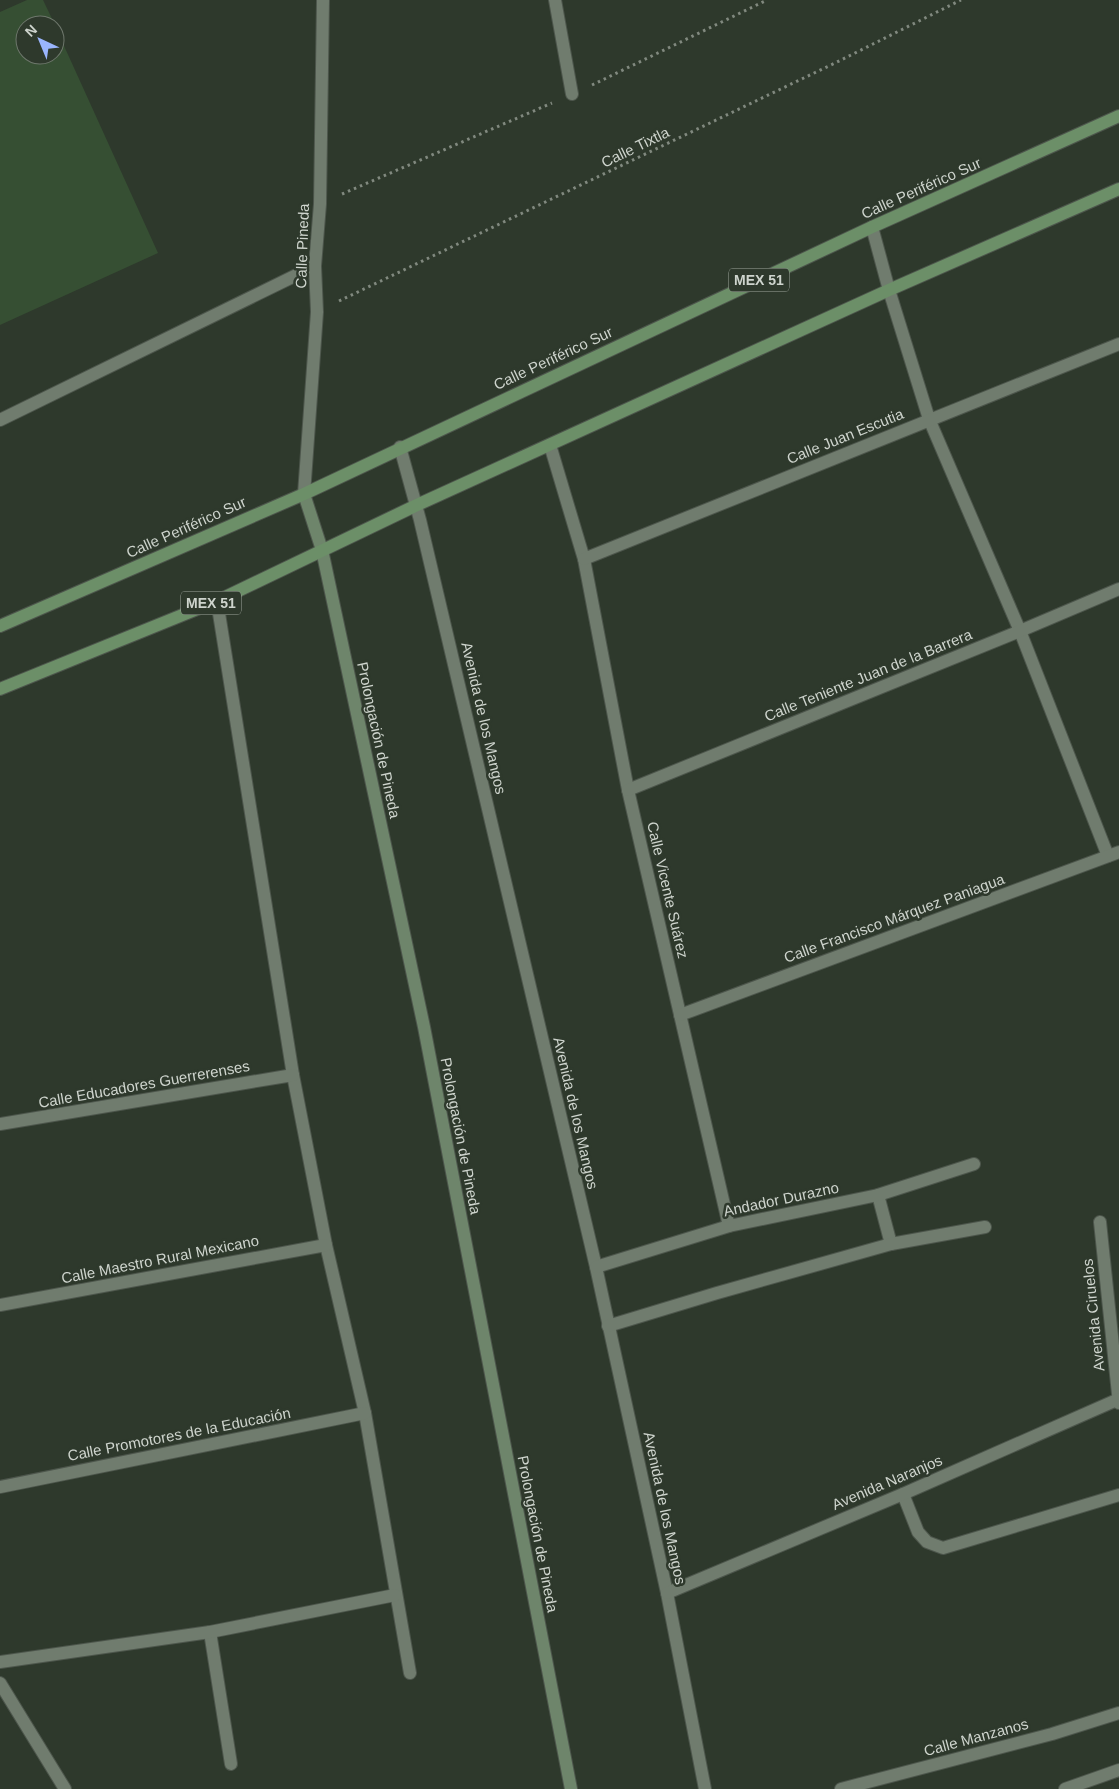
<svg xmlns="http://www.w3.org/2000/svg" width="1119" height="1789" font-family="Helvetica,sans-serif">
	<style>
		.green { fill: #364f33 }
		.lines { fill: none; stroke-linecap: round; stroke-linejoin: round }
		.street-casing { stroke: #4d564c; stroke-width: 14 }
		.secondary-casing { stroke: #4d564c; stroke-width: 14 }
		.primary-casing { stroke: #4d564c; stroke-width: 14 }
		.path { stroke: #81897f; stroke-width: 3; stroke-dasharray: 2.5 4; stroke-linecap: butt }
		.street { stroke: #707c6e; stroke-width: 12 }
		.secondary { stroke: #6e856b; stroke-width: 12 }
		.primary { stroke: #6c8f68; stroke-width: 12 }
		.labels { text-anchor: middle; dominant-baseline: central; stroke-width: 5; stroke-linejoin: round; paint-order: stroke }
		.shield { fill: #2e392c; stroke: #9ea69d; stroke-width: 1 }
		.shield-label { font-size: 14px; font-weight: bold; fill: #ced4cd }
		.street-label { font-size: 15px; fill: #ced4cd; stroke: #2e392c }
	</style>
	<rect width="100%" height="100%" fill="#2e392c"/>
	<!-- green -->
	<path class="green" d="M27,0h16l12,25h-30v30h30v-29l103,227 -158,72v-313z"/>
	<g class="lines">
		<!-- street casing -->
		<g class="street-casing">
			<g id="street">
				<path d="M555,0l17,94"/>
				<path d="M872,227l17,63 40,129 91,212 88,225"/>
				<path d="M0,420l315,-154"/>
				<path d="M550,445l34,114 44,231 101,436"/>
				<path d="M400,447l20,73 176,747 71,326 38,196"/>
				<path d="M304,494l13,-182 -2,-46 5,-62 3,-204"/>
				<path d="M584,559l535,-215"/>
				<path d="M217,601l76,474 33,170 39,168 45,260"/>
				<path d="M628,790l392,-159 99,-42"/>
				<path d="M680,1015l439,-163"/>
				<path d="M0,1124l293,-49"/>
				<path d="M878,1195l13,49"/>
				<path d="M1100,1222l19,181"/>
				<path d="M596,1267l133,-41 149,-31 96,-31"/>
				<path d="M0,1305l326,-60"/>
				<path d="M608,1326l109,-33 174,-49 94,-17"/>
				<path d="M0,1487l365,-74"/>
				<path d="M903,1494l15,38 9,10 16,6 176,-53"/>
				<path d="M667,1593l236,-99 216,-95"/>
				<path d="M210,1632l21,132"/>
				<path d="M0,1662l210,-30 185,-37"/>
				<path d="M0,1683l65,106"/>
				<path d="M841,1789l211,-55 67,-21"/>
				<path d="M1065,1789l54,-19"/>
			</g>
		</g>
		<!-- secondary casing -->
		<g class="secondary-casing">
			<path id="secondary" d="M304,494l18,56 102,477 147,762"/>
		</g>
		<!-- primary casing -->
		<g class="primary-casing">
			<g id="primary">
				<path d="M0,626l304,-132 568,-267 247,-111"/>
				<path d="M0,689l217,-88 200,-96 472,-215 230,-101"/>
			</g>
		</g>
		<!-- path -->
		<g class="path">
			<path d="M592,85l175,-85"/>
			<path d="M342,194l210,-91"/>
			<path d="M339,301l496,-238 126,-63"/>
		</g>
		<!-- street -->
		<use href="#street" class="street"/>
		<!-- secondary -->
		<use href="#secondary" class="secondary"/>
		<!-- primary -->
		<use href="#primary" class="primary"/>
	</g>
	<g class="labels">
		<!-- shield labels -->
		<g class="shield">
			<rect x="729" y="268.5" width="60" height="23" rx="4"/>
			<rect x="181" y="591.5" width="60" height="23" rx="4"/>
		</g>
		<g class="shield-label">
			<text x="759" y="280">MEX 51</text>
			<text x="211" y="603">MEX 51</text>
		</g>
		<!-- street labels -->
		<g class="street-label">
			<text transform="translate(635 147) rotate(-26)">Calle Tixtla</text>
			<text transform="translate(921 188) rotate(-24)">Calle Periférico Sur</text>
			<text transform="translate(302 246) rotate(-88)">Calle Pineda</text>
			<text transform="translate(553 358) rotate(-25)">Calle Periférico Sur</text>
			<text transform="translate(845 436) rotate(-22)">Calle Juan Escutia</text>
			<text transform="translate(186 527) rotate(-24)">Calle Periférico Sur</text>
			<text transform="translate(868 675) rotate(-22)">Calle Teniente Juan de la Barrera</text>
			<text transform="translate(484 718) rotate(77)">Avenida de los Mangos</text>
			<text transform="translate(379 740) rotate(78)">Prolongación de Pineda</text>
			<text transform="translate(668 890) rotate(77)">Calle Vicente Suárez</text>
			<text transform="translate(894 918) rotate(-20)">Calle Francisco Márquez Paniagua</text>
			<text transform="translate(144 1084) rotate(-10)">Calle Educadores Guerrerenses</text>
			<text transform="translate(576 1113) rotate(77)">Avenida de los Mangos</text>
			<text transform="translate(461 1136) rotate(79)">Prolongación de Pineda</text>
			<text transform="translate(781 1199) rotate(-12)">Andador Durazno</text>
			<text transform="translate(160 1259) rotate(-11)">Calle Maestro Rural Mexicano</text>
			<text transform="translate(1093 1315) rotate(-96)">Avenida Ciruelos</text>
			<text transform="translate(179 1434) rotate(-11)">Calle Promotores de la Educación</text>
			<text transform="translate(887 1482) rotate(-23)">Avenida Naranjos</text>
			<text transform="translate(665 1508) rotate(78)">Avenida de los Mangos</text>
			<text transform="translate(538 1534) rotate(79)">Prolongación de Pineda</text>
			<text transform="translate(976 1737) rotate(-15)">Calle Manzanos</text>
		</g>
	</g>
	<!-- north arrow -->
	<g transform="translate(40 40) rotate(316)"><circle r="24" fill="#2e392c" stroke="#6e776c"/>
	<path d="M0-4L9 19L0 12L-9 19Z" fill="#9ab5fd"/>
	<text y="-8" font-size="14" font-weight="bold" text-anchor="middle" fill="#ced4cd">N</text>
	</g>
</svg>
